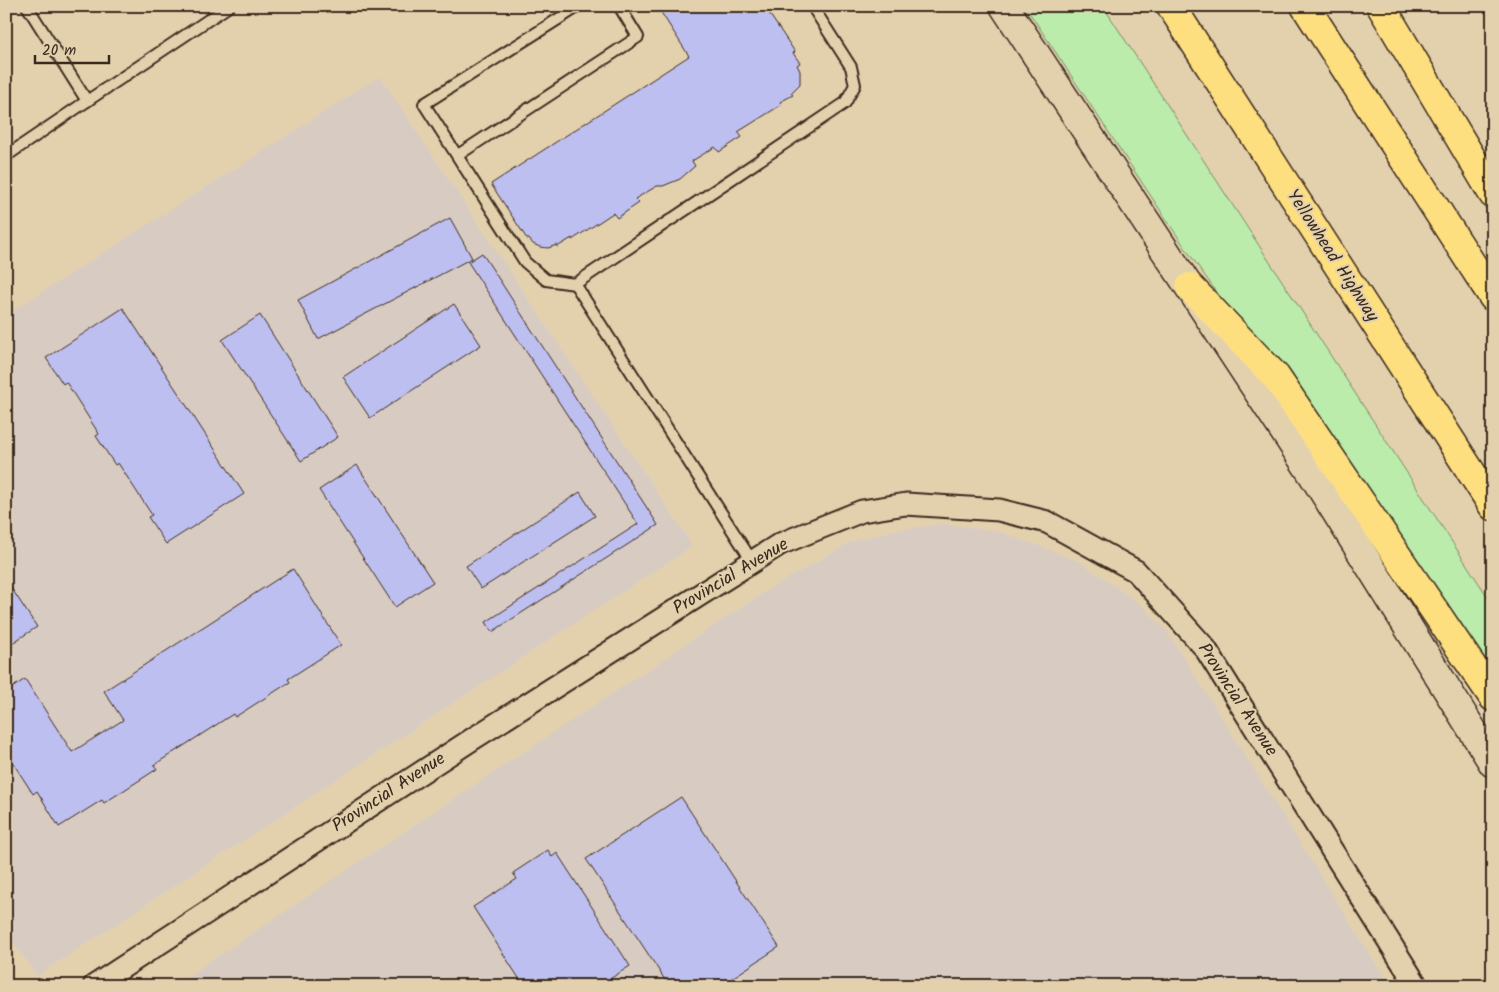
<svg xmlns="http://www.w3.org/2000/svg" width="1499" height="992" font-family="Kalam,sans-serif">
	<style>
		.built { fill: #d8ccc2 }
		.green { fill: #bbecac; stroke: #7b8b65 }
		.building { fill: #bebff1; stroke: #3b2a1e }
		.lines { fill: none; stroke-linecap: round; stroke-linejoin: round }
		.service-casing { stroke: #3b2a1e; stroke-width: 14 }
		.minor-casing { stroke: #3b2a1e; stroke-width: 25 }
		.secondary-casing { stroke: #3b2a1e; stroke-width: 31 }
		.motorway-casing { stroke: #3b2a1e; stroke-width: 31 }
		.service { stroke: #e3d1ae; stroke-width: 10 }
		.minor { stroke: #e3d1ae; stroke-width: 21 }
		.secondary { stroke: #e3d1ae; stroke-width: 28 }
		.motorway { stroke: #fedf80; stroke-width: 28 }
		.labels { text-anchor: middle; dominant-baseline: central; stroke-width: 4; stroke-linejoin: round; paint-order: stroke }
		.street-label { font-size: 18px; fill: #3b2a1e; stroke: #e3d1ae }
	</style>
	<rect width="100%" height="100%" fill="#e3d1ae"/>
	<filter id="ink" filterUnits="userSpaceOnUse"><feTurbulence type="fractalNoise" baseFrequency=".02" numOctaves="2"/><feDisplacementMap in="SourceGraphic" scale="10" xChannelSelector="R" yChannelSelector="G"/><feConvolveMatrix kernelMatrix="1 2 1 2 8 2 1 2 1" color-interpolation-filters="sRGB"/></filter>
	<g filter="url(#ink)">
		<!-- built -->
		<g class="built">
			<path d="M380,76l313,470 -656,430 -31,-44v-617z"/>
			<path d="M942,524l54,7 55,19 31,13 57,40 27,26 224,357h-1217l588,-392 91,-53 43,-11z"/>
		</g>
		<!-- green -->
		<path class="green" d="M1025,6h78l390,599v75l-305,-428z"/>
		<!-- building -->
		<g class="building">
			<path d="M657,6h107l31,46 -2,1 7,10 -3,2 3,6v13l-9,9 2,2 -13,7 1,3 -43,27 4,5 -23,15 -4,-5 -23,14 3,5 -15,13 -17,7h-6l-22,13 4,4 -22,15 -4,-5 -41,27v-2l-15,9v-2l-9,3 -8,-1 -7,-3 -4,-5h-2l-36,-55 198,-128z"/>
			<path d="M450,218l22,40 -154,81 -20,-39z"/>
			<path d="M482,253l176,272 -166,107 -6,-10 152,-98 -170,-262z"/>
			<path d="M454,304l27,41 -111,73 -27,-41z"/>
			<path d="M123,308l121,186 -78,50 -18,-27 4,-2 -34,-52 -3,2 -19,-29 3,-2 -33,-52 -3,2 -17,-26z"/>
			<path d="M260,315l78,122 -37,24 -79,-121z"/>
			<path d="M357,465l76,117 -38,25 -76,-117z"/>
			<path d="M580,492l15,24 -114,73 -15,-23z"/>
			<path d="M293,569l48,76 -53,34 2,3 -55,35 -2,-3 -79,51 3,4 -53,34 -2,-3 -43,27 -22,-36 -4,3 -27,-42v-60l19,-13 47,73 51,-32 -19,-29z"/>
			<path d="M6,580l31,47 -31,20z"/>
			<path d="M681,797l98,150 -59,39h-51l-83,-127z"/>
			<path d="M548,850l4,7 5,-4 73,113 -31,20h-75l-51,-79 44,-28 -4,-6z"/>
		</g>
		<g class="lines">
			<!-- service casing -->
			<g class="service-casing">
				<g id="service">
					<path d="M27,6l60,95 142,-95"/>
					<path d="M458,155l180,-118 -19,-31"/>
					<path d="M6,156l81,-55"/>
					<path d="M575,284l-29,-4 -21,-18 -101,-158 155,-98"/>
					<path d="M752,561l-177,-277 270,-181 10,-18 -4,-18 -39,-61"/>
				</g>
			</g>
			<!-- minor casing -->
			<g class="minor-casing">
				<path id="minor" d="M94,986l377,-246 309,-196 82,-33 44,-7 93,6 48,12 89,49 69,77 212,338"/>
			</g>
			<!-- secondary casing -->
			<g class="secondary-casing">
				<path id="secondary" d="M1004,6l309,469 180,288"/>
			</g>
			<!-- motorway casing -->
			<g class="motorway-casing">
				<g id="motorway">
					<path d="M1171,6l322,500"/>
					<path d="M1305,6l188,291"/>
					<path d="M1381,6l112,188"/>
					<path d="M1190,287l86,90 217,320"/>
				</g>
			</g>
			<!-- service -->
			<use href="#service" class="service"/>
			<!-- minor -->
			<use href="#minor" class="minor"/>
			<!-- secondary -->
			<use href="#secondary" class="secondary"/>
			<!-- motorway -->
			<use href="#motorway" class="motorway"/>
		</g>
	</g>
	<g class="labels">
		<!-- street labels -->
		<g class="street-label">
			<text transform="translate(1332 256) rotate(57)">Yellowhead Highway</text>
			<text transform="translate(731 577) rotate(-31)">Provincial Avenue</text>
			<text transform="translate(1237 700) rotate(57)">Provincial Avenue</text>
			<text transform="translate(389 793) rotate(-33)">Provincial Avenue</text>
		</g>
	</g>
	<!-- margin -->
	<rect width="1499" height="992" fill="none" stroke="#e3d1ae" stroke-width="25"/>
	<rect x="12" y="12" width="1474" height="967" fill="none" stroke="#3b2a1e" stroke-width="2" filter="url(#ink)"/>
	<!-- scale -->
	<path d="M35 55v8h74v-8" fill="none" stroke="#3b2a1e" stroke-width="2.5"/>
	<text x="42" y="55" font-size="15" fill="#3b2a1e" stroke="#e3d1ae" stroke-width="4" paint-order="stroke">20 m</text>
</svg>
